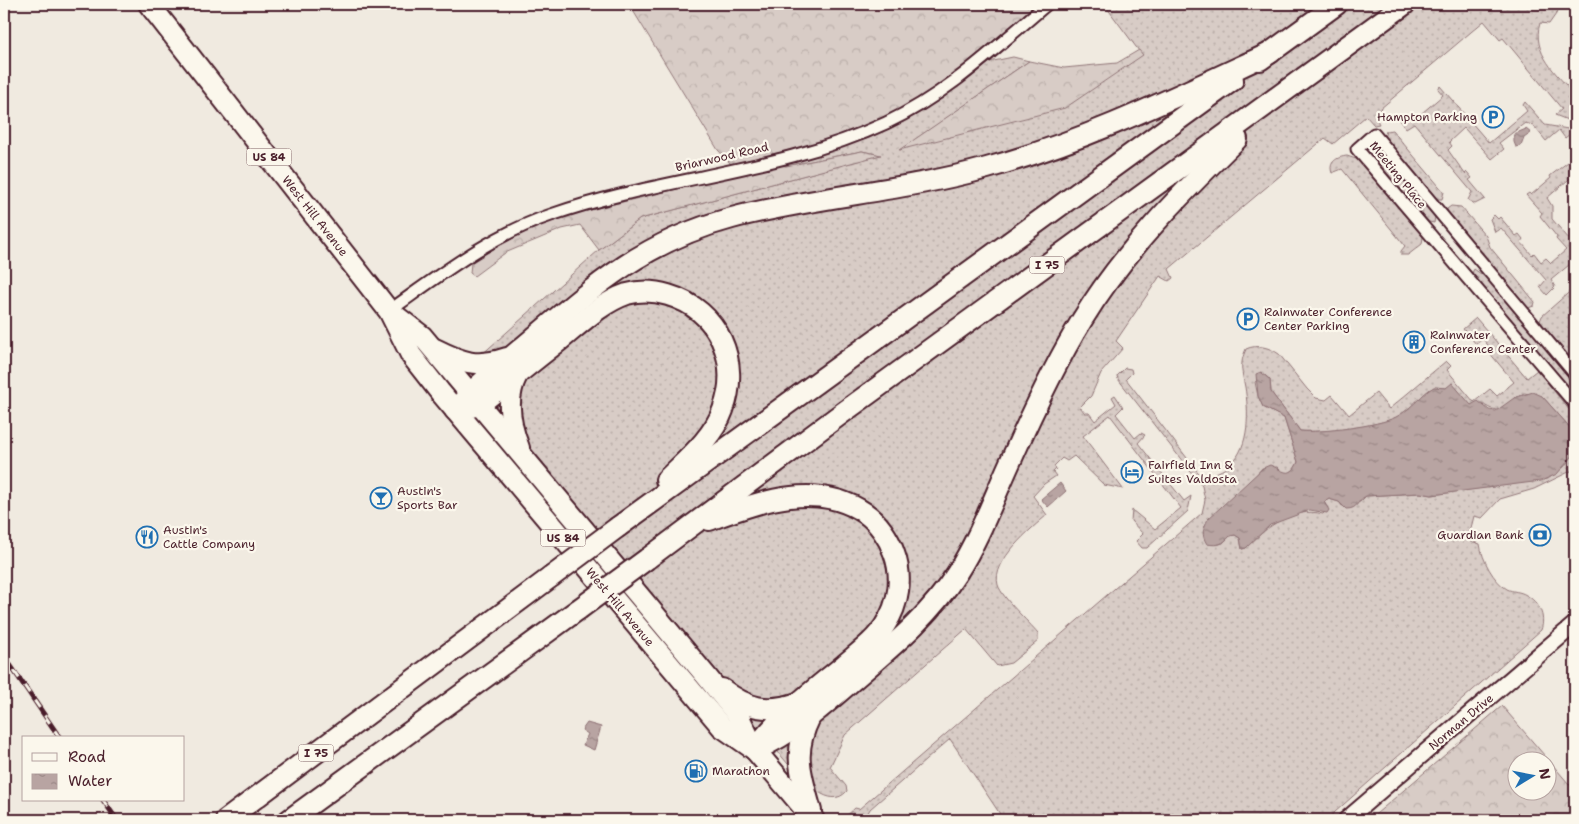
<svg xmlns="http://www.w3.org/2000/svg" width="1579" height="824" font-family="'Shantell Sans',sans-serif">
	<style>
		.grass { fill: url(#grass-dots); stroke: #917678 }
		.forest { fill: url(#forest-crowns); stroke: #917678; fill-rule: evenodd }
		.water { fill: url(#water-ripples); stroke: #8c6f72 }
		.lines { fill: none; stroke-linecap: round; stroke-linejoin: round }
		.street-casing { stroke: #4a1f2b; stroke-width: 15 }
		.secondary-casing { stroke: #4a1f2b; stroke-width: 19 }
		.highway-casing { stroke: #4a1f2b; stroke-width: 24 }
		.street { stroke: #fbf7ec; stroke-width: 11 }
		.secondary { stroke: #fbf7ec; stroke-width: 15 }
		.highway { stroke: #fbf7ec; stroke-width: 20 }
		.rail-casing { stroke: #4a1f2b; stroke-width: 5 }
		.rail { stroke: #fbf7ec; stroke-width: 3; stroke-dasharray: 9; stroke-linecap: butt }
		.highway-bridge-casing { stroke: #4a1f2b; stroke-width: 24; stroke-linecap: butt }
		.highway-bridge { stroke: #fbf7ec; stroke-width: 20 }
		.labels { text-anchor: middle; dominant-baseline: central; stroke-width: 4.5; stroke-linejoin: round; paint-order: stroke }
		.shield { fill: #fbf7ec; stroke: #7f6065; stroke-width: 1 }
		.shield-label { font-size: 11px; font-weight: bold; fill: #4a1f2b }
		.poi-label { font-size: 12px; fill: #4a1f2b; stroke: #fbf7ec; text-anchor: start }
		.street-label { font-size: 12px; fill: #4a1f2b; stroke: #fbf7ec }
	</style>
	<defs>
		<pattern id="grass-dots" width="8" height="8" patternUnits="userSpaceOnUse" patternTransform="scale(1.25)"><rect width="8" height="8" fill="#d8ccc6"/><path d="M2 2h.1M6 6h.1" fill="none" stroke="#bbafaa" stroke-width="1.8" stroke-linecap="round"/></pattern>
		<pattern id="forest-crowns" width="20" height="18" patternUnits="userSpaceOnUse" patternTransform="scale(1.25)"><rect width="20" height="18" fill="#d8ccc6"/><path d="M2 6a3 3 0 1 1 6 0M12 15a3 3 0 1 1 6 0" fill="none" stroke="#bbafaa"/></pattern>
		<pattern id="water-ripples" width="26" height="14" patternUnits="userSpaceOnUse" patternTransform="scale(1.25)"><rect width="26" height="14" fill="#b8a4a2"/><path d="M2 4q2-2 4 0t4 0M15 11q2-2 4 0t4 0" fill="none" stroke="#988584"/></pattern>
	</defs>
	<rect width="100%" height="100%" fill="#f0eae0"/>
	<filter id="ink" filterUnits="userSpaceOnUse"><feTurbulence type="fractalNoise" baseFrequency=".02" numOctaves="2"/><feDisplacementMap in="SourceGraphic" scale="10" xChannelSelector="R" yChannelSelector="G"/><feConvolveMatrix kernelMatrix="1 2 1 2 8 2 1 2 1" color-interpolation-filters="sRGB"/></filter>
	<g filter="url(#ink)">
		<!-- grass -->
		<g class="grass">
			<path d="M1104,4h459l-14,20 -9,-1c-9,30 17,51 35,72v28l-20,-8 7,-6 -59,-71 -3,2 -16,-19 -110,93 5,10 -5,1 -8,-9 -33,28 -8,-6 -156,131 4,9 -4,3 -9,-5 -44,65 7,7 -22,25 -10,23 -11,11 5,6h4l6,8 21,-17 -4,-7 3,-2 8,12 -7,7 19,24 6,-5 4,2 -7,8 46,58 7,-5 -3,15 -41,37h-5l-6,-7 7,-7 -12,-13 1,-11 23,19 26,-21 -71,-93 -27,21 40,53 -19,-4 -30,-29 -7,5 -5,-3 -8,8 2,3 -3,3 3,4 -12,8 -11,12 14,19c-15,13 -56,46 -49,70 5,14 30,36 40,48v8l-27,22 -14,3 -31,-37 -121,106 -15,32 16,19 1,5c-17,20 -42,-11 -54,-21l-332,-397 138,-123 41,-31 240,-64 -18,-4 -76,15 -7,-1 90,-27 47,-23 35,-24 38,-29 24,-5 16,4 -129,89 242,-95z"/>
			<path d="M1440,86l49,57 38,-32 -4,-6 2,-3 20,23 23,4 7,12 -5,-7 -5,4 -6,-8 -13,11 -13,-16 -8,-2 -26,20 5,6 -12,10 -28,-31 -15,14 3,4 -4,4 17,24 2,-2 5,6 -3,2 16,19 -10,5 -7,-4 4,-8 -58,-69 -8,5 -6,-8 7,-7 8,6 28,-24 -5,-6z"/>
			<path d="M1392,130l52,62 -2,7h-6l-52,-61 2,-7z"/>
			<path d="M1374,148l4,2 57,67 -1,6 -5,-1 -57,-67z"/>
			<path d="M1347,156l12,4 61,71 3,6 -1,7 -14,11h-7v-4l4,-5 -63,-77 -10,4c-4,-11 5,-16 15,-17z"/>
			<path d="M1575,156v18l-28,24 5,8v13l23,27v14l-24,20 4,7 -8,8 -7,-8 6,-7 -45,-52 -6,4 -5,-13 4,-4 4,4 2,-2 16,19 3,-2 4,5 -2,3 11,13 2,-2 7,9 5,-4 5,5 15,-13 -10,-11 1,-2 -17,-21 2,-3 -16,-18 3,-2 2,2 20,-17 -1,-2 18,-14 4,-5z"/>
			<path d="M1451,206l10,1 25,29 4,11 45,55 -1,4 -6,2 -80,-95 -1,-4z"/>
			<path d="M1474,269l14,10 87,105v11l-103,-122z"/>
			<path d="M1575,287v78l-35,-44 2,-5z"/>
			<path d="M1476,318l51,60 10,-8 38,47v16l-33,-37 -18,-3c-16,8 -24,26 -42,10l-11,2 -25,-17 -12,-1c-14,8 -25,25 -39,31 -23,9 -70,15 -95,13l-29,-39 -1,-12 -5,-5 -10,7 3,14 5,11 21,11 14,44c-3,7 -6,11 -14,12l-7,-7 -15,1 -10,12 -36,65 7,-2 7,-7 5,-1 5,3 2,11 4,-1c20,-21 47,-42 77,-34l5,-6 -4,-6 5,-3 10,3 3,4 18,-4 6,-6 54,-3 12,2 116,-16 16,-12 11,-14v16l-41,20 -34,10 -18,19 -8,-2 -5,20 2,5 9,3c2,15 13,37 27,45 6,3 13,2 19,6 13,7 20,21 15,35l-215,190h-322l-54,-81 -80,70 -6,11h-22l13,-12 4,1 343,-296 3,-13 -3,-14 -84,-107 -1,-3 8,-8 6,1 1,4 -6,6 78,101c8,-7 20,-9 27,-16 19,-19 18,-52 14,-77 -3,-15 -6,-23 1,-38 11,-5 23,-2 33,5l28,35 9,9 10,2 6,-5 17,20 27,-22 13,16 57,-48 5,5 -4,4 27,32 16,-13 7,7 17,-14 -26,-31 3,-2 -8,-10 -7,5 -13,-15z"/>
		</g>
		<!-- forest -->
		<g class="forest">
			<path d="M629,4h406c-48,45 -113,102 -176,125 -41,15 -85,25 -128,35l-13,-14z"/>
			<path d="M1139,50l4,5 -78,53 -166,42 130,-89 35,7 53,-5z"/>
			<path d="M862,151l19,4 -241,64 -41,31 -19,-25 -18,4 -57,24 -31,23 -4,-3 1,-10c31,-20 60,-36 96,-48l212,-50 7,1z"/>
			<path d="M1502,706l73,85v29h-206zM1516,762h30v30h-30z"/>
		</g>
		<!-- water -->
		<g class="water">
			<path d="M1526,129l5,4 -7,5 -3,8 -5,1 -2,-5v-8z"/>
			<path d="M1261,372l9,8 1,12 29,39c19,2 79,-5 96,-14 12,-6 23,-19 33,-27l5,-3 12,1 6,-5 19,22 7,-4 11,9 7,1 18,-13 19,-6 9,4 33,37v20l-18,21 -16,7 -109,14 -12,-2 -54,3c-10,5 -7,13 -20,13l-7,-7 -10,-3 -5,3 5,8 -2,3 -17,-3 -40,15 -24,23 -4,1 -2,-11 -5,-3 -5,1c-7,8 -12,10 -23,8 -6,-9 -4,-15 1,-25l55,-51 7,-3c13,5 20,15 28,-3l-14,-44 -21,-11 -5,-11 -2,-22z"/>
			<path d="M1060,483l6,8 -18,16 -7,-8z"/>
			<path d="M587,723l14,4 -7,23 -11,-5 5,-11 -6,-4z"/>
		</g>
		<g class="lines">
			<!-- street casing -->
			<g class="street-casing">
				<g id="street">
					<path d="M389,311c51,-36 102,-76 162,-96 109,-38 230,-43 335,-92 62,-29 110,-76 161,-119"/>
					<path d="M1575,374l-201,-240 -17,15 218,255"/>
				</g>
			</g>
			<!-- secondary casing -->
			<g class="secondary-casing">
				<path id="secondary" d="M1346,820l229,-196"/>
			</g>
			<!-- highway casing -->
			<g class="highway-casing">
				<g id="highway">
					<path d="M149,4l240,307 22,44 29,37 282,335 33,23"/>
					<path d="M1260,60l77,-56"/>
					<path d="M392,313l30,23 285,341 32,40 16,33 59,70"/>
					<path d="M435,349c28,14 42,19 72,9"/>
					<path d="M517,375c-12,23 -7,50 2,73"/>
					<path d="M467,408l12,-3c26,-21 53,-43 80,-64 21,-17 42,-38 68,-47 14,-4 28,-3 41,1 51,15 73,67 55,115 -10,28 -37,50 -57,70"/>
					<path d="M455,410c22,-26 48,-46 74,-68 66,-57 116,-101 203,-124 84,-22 172,-27 255,-50 99,-27 190,-72 283,-115"/>
					<path d="M709,520c50,-18 107,-40 156,-7 13,9 24,25 29,40 9,24 5,51 -9,72 -10,16 -27,28 -41,40 -31,26 -64,50 -88,83"/>
					<path d="M618,527l615,-447"/>
					<path d="M647,559l194,-145 564,-410"/>
					<path d="M722,689c26,20 45,24 76,14"/>
					<path d="M810,717c-18,36 -9,57 1,94"/>
					<path d="M755,750c37,-16 66,-42 97,-69 38,-33 77,-64 105,-108 23,-36 37,-76 55,-115 21,-47 43,-94 70,-138 42,-69 98,-125 155,-181"/>
					<path d="M226,820l325,-243"/>
					<path d="M289,820l290,-211"/>
				</g>
			</g>
			<!-- street -->
			<use href="#street" class="street"/>
			<!-- secondary -->
			<use href="#secondary" class="secondary"/>
			<!-- highway -->
			<use href="#highway" class="highway"/>
			<!-- rail casing -->
			<g class="rail-casing">
				<g id="rail">
					<path d="M4,656l56,82"/>
					<path d="M103,800l14,20"/>
				</g>
			</g>
			<!-- rail -->
			<use href="#rail" class="rail"/>
			<!-- highway-bridge casing -->
			<g class="highway-bridge-casing">
				<g id="highway-bridge">
					<path d="M551,577l67,-50"/>
					<path d="M579,609l68,-50"/>
				</g>
			</g>
			<!-- highway-bridge -->
			<use href="#highway-bridge" class="highway-bridge"/>
		</g>
	</g>
	<!-- icons -->
	<defs>
		<g id="parking-ring" transform="scale(1.125)"><circle r="9.5" fill="#fbf7ec" stroke="#1f6fb2" stroke-width="1.5"/><path d="M-3.5-5.5H1a3.5 3.5 0 0 1 0 7H-1V5.5H-3.5ZM-1-3.4V-.6H.8a1.4 1.4 0 0 0 0-2.8Z" fill="#1f6fb2"/></g>
		<g id="building-ring" transform="scale(1.125)"><circle r="9.5" fill="#fbf7ec" stroke="#1f6fb2" stroke-width="1.5"/><path d="M-4-6H4V6H1V3H-1V6H-4ZM-2.5-4.3h1.7v1.8h-1.7ZM.8-4.3h1.7v1.8H.8ZM-2.5-1h1.7V.8h-1.7ZM.8-1h1.7V.8H.8Z" fill="#1f6fb2"/></g>
		<g id="hotel-ring" transform="scale(1.125)"><circle r="9.5" fill="#fbf7ec" stroke="#1f6fb2" stroke-width="1.5"/><path d="M-6-4.5h1.5V1H6V5H4.5V3h-9V5H-6ZM-4 0a1.8 1.8 0 1 1 3.6 0ZM.5 0V-2.5h3Q6-2.5 6 0Z" fill="#1f6fb2"/></g>
		<g id="bar-ring" transform="scale(1.125)"><circle r="9.5" fill="#fbf7ec" stroke="#1f6fb2" stroke-width="1.5"/><path d="M-6-5H6L.8 .8V4.5H3.5V6h-7V4.5H-.8V.8Z" fill="#1f6fb2"/></g>
		<g id="bank-ring" transform="scale(1.125)"><circle r="9.5" fill="#fbf7ec" stroke="#1f6fb2" stroke-width="1.5"/><path d="M-6-4H6V4H-6ZM0-2.3a2.3 2.3 0 1 0 0 4.6a2.3 2.3 0 1 0 0-4.6Z" fill="#1f6fb2"/></g>
		<g id="restaurant-ring" transform="scale(1.125)"><circle r="9.5" fill="#fbf7ec" stroke="#1f6fb2" stroke-width="1.5"/><path d="M-5-6h1v4h1v-4h1v4h1v-4h1v5L-1.5 .5V6h-2V.5L-5-1ZM5-6V6H3V1.5H1.5Q1.5-4 5-6Z" fill="#1f6fb2"/></g>
		<g id="fuel-ring" transform="scale(1.125)"><circle r="9.5" fill="#fbf7ec" stroke="#1f6fb2" stroke-width="1.5"/><path d="M-5.5-6h7V0h2V4h1.3V-2.5L3-4.5l.8-.8L6-3V5H2.5V1h-1V6h-7ZM-4.2-4.7v3.2H.2V-4.7Z" fill="#1f6fb2"/></g>
	</defs>
	<g fill-rule="evenodd">
		<use href="#parking-ring" x="1493" y="117"/>
		<use href="#parking-ring" x="1248" y="319"/>
		<use href="#building-ring" x="1414" y="342"/>
		<use href="#hotel-ring" x="1132" y="472"/>
		<use href="#bar-ring" x="381" y="498"/>
		<use href="#bank-ring" x="1540" y="535"/>
		<use href="#restaurant-ring" x="147" y="537"/>
		<use href="#fuel-ring" x="696" y="771"/>
	</g>
	<g class="labels">
		<!-- shield labels -->
		<g class="shield">
			<rect x="246.5" y="148.5" width="45" height="17" rx="4"/>
			<rect x="1029.5" y="256.5" width="35" height="17" rx="4"/>
			<rect x="540.5" y="529.5" width="45" height="17" rx="4"/>
			<rect x="298.5" y="744.5" width="35" height="17" rx="4"/>
		</g>
		<g class="shield-label">
			<text x="269" y="157">US 84</text>
			<text x="1047" y="265">I 75</text>
			<text x="563" y="538">US 84</text>
			<text x="316" y="753">I 75</text>
		</g>
		<!-- poi labels -->
		<g class="poi-label">
			<text x="1477" y="117" text-anchor="end">Hampton Parking</text>
			<text x="1264" y="312">Rainwater Conference<tspan x="1264" dy="14">Center Parking</tspan></text>
			<text x="1430" y="335">Rainwater<tspan x="1430" dy="14">Conference Center</tspan></text>
			<text x="1148" y="465">Fairfield Inn &amp;<tspan x="1148" dy="14">Suites Valdosta</tspan></text>
			<text x="397" y="491">Austin's<tspan x="397" dy="14">Sports Bar</tspan></text>
			<text x="163" y="530">Austin's<tspan x="163" dy="14">Cattle Company</tspan></text>
			<text x="1524" y="535" text-anchor="end">Guardian Bank</text>
			<text x="712" y="771">Marathon</text>
		</g>
		<!-- street labels -->
		<g class="street-label">
			<text transform="translate(722 157) rotate(-13)">Briarwood Road</text>
			<text transform="translate(1398 175) rotate(51)">Meeting Place</text>
			<text transform="translate(315 216) rotate(52)">West Hill Avenue</text>
			<text transform="translate(620 607) rotate(50)">West Hill Avenue</text>
			<text transform="translate(1461 722) rotate(-40)">Norman Drive</text>
		</g>
	</g>
	<!-- margin -->
	<rect width="1579" height="824" fill="none" stroke="#fbf7ec" stroke-width="20"/>
	<rect x="10" y="10" width="1559" height="804" fill="none" stroke="#4a1f2b" stroke-width="2" filter="url(#ink)"/>
	<!-- legend -->
	<rect x="22" y="736" width="162" height="65" fill="#fbf7ec" stroke="#b4a19f"/>
	<rect x="32" y="753" width="25" height="8" fill="#fbf7ec" stroke="#b4a19f"/>
	<text x="68" y="762" font-size="15" fill="#4a1f2b">Road</text>
	<rect x="32" y="774" width="25" height="15" fill="url(#water-ripples)" stroke="#b4a19f"/>
	<text x="68" y="786" font-size="15" fill="#4a1f2b">Water</text>
	<!-- north arrow -->
	<g transform="translate(1532 776) rotate(80)"><circle r="24" fill="#fbf7ec" stroke="#b4a19f"/>
	<path d="M0-4L9 19L0 12L-9 19Z" fill="#1f6fb2"/>
	<text y="-8" font-size="14" font-weight="bold" text-anchor="middle" fill="#4a1f2b">N</text>
	</g>
</svg>
